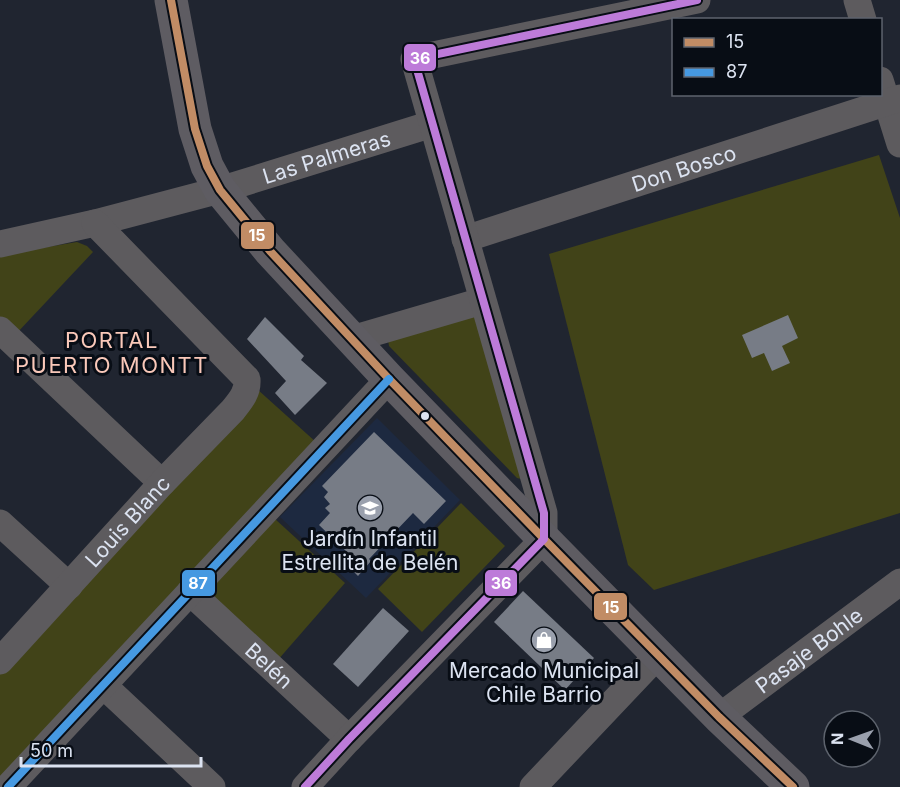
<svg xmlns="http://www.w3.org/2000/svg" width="900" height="787" font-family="Inter,sans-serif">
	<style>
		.built { fill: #1d2940 }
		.green { fill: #414318 }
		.building { fill: #777c86 }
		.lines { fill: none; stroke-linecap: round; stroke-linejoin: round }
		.minor { stroke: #5d5b5e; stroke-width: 27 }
		.major { stroke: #5e5c62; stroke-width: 33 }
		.bus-1-casing { stroke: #080d15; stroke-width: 12 }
		.bus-2-casing { stroke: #080d15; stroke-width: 12 }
		.bus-3-casing { stroke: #080d15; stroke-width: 12 }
		.bus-1 { stroke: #c18c65; stroke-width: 8 }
		.bus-2 { stroke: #4699e1; stroke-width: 8 }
		.bus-3 { stroke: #bd7bd9; stroke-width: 8 }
		.bus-dot { fill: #dce3f1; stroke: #080d15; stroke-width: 2 }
		.labels { text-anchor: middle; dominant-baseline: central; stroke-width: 6; stroke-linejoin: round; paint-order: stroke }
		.street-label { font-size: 21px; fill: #dce3f1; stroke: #080d15 }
		.poi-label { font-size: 21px; fill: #dce3f1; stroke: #080d15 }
		.neighbourhood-label { font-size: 22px; letter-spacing: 1.5px; fill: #f9c8b9; stroke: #080d15 }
		.line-badge { stroke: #080d15; stroke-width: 2 }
		.badge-label { font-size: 16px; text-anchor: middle; font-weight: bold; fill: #fff }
	</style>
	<rect width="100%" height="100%" fill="#202530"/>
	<!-- built -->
	<path class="built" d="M377,418l83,82 -94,98 -86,-81z"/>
	<!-- green -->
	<g class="green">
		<path d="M879,155l21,63v295l-246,77 -26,-25 -79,-311z"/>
		<path d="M77,242l10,4 6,6 -77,82 -16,-14v-65z"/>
		<path d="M475,313l46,166 -4,-1 -128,-132 -1,-6z"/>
		<path d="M257,389l60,54 -317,334v-110z"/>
		<path d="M461,503l44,43 -83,86 -44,-43z"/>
		<path d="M274,518l71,65 -68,78 -72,-66z"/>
	</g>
	<!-- building -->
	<g class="building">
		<path d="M788,315l10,23 -16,8 8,17 -18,8 -8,-18 -12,5 -10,-23z"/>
		<path d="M265,317l39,39 -3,4 26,23 -32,32 -20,-22 11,-12 -39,-42z"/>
		<path d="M374,432l72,69 -22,23 -11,-11 -44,46 2,2 -13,15 -17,-17 6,-7 -28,-27 11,-12 -5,-5 5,-4 -6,-7 4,-5 -6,-6z"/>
		<path d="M523,591l71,67 -29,32 -71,-68z"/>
		<path d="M383,608l26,23 -51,56 -25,-23z"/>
	</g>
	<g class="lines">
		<!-- minor -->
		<g class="minor">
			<path d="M857,0l6,20"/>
			<path d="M880,80l20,64"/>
			<path id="s1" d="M465,239l435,-141"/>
			<path id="s2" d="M0,244l95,-21 125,-33 212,-66"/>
			<path d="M0,330l162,153"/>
			<path d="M352,339l130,-38"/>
			<path d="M0,523l69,63"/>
			<path id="s3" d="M190,592l159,147"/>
			<path id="s4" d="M0,661l162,-178 71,-73c8,-10 15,-18 14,-31l-152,-156"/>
			<path d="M103,685l109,102"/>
			<path id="s5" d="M719,717l181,-135"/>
			<path d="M8,787l381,-408"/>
			<path d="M305,787l44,-48 195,-200v-26l-130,-454 283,-59"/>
			<path d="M533,787l125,-132"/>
		</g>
		<!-- major -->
		<path class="major" d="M171,0l24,129 12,37 13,24 50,61 119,128 155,160 175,178 74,70"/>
		<!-- bus-1 casing -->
		<g class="bus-1-casing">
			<path id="bus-1" d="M171,0l24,129 12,37 13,24 50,61 119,128 155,160 175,178 74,70"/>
		</g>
		<!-- bus-2 casing -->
		<g class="bus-2-casing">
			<path id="bus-2" d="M8,787l381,-408"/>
		</g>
		<!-- bus-3 casing -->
		<g class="bus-3-casing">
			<path id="bus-3" d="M305,787l44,-48 195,-200v-26l-130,-454 283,-59"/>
		</g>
		<!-- bus-1 -->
		<use href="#bus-1" class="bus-1"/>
		<!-- bus-2 -->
		<use href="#bus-2" class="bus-2"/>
		<!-- bus-3 -->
		<use href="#bus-3" class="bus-3"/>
	</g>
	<!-- icons -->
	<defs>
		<g id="school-disc" transform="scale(1.35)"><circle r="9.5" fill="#9aa0ad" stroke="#080d15"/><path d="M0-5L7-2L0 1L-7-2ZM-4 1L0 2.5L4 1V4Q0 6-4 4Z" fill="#fff"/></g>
		<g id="shop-disc" transform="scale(1.35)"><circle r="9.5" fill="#9aa0ad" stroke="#080d15"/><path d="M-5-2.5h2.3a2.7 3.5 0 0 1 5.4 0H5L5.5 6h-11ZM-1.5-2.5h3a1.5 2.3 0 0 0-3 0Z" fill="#fff"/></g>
	</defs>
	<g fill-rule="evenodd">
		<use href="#school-disc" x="370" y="508"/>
		<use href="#shop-disc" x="544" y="640"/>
	</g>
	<!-- markers -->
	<circle class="bus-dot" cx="425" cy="416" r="5"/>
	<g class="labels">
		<!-- street labels -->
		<g class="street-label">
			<text stroke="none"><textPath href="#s2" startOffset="338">Las Palmeras</textPath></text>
			<text stroke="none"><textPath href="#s1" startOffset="230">Don Bosco</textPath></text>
			<text stroke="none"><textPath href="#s4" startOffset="189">Louis Blanc</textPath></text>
			<text stroke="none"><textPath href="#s5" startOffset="112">Pasaje Bohle</textPath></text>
			<text stroke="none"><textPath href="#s3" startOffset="108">Belén</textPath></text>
		</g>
		<!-- poi labels -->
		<g class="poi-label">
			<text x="370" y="538">Jardín Infantil<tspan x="370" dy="24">Estrellita de Belén</tspan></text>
			<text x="544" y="670">Mercado Municipal<tspan x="544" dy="24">Chile Barrio</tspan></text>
		</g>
		<!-- neighbourhood labels -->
		<g class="neighbourhood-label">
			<text x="112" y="340">PORTAL<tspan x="112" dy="25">PUERTO MONTT</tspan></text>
		</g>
	</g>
	<g class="line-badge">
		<rect x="403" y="43" width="34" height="29" rx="6" fill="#bd7bd9"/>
		<rect x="240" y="221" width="35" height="29" rx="6" fill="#c18c65"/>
		<rect x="181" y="569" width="35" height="28" rx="6" fill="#4699e1"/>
		<rect x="484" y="569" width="34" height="28" rx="6" fill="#bd7bd9"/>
		<rect x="593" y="592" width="35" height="29" rx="6" fill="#c18c65"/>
	</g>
	<g class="badge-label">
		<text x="420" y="64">36</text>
		<text x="257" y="241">15</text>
		<text x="198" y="589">87</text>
		<text x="501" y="589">36</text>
		<text x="611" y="613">15</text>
	</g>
	<!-- legend -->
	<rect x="672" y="18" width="210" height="78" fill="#080d15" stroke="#5d636d" stroke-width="1.5"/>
	<rect x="684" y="38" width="30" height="9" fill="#c18c65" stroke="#5d636d" stroke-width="1.5"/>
	<text x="726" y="48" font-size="18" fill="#dce3f1">15</text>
	<rect x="684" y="68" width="30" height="9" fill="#4699e1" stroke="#5d636d" stroke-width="1.5"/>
	<text x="726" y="78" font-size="18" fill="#dce3f1">87</text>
	<!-- north arrow -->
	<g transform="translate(852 739) rotate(271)"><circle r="28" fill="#080d15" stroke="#5d636d" stroke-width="1.5"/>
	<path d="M0-4.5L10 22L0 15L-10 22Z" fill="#9aa0ad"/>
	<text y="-9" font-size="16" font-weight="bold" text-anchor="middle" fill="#dce3f1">N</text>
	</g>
	<!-- scale -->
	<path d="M21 757v9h180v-9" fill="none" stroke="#dce3f1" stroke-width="3"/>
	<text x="30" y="757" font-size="18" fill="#dce3f1" stroke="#080d15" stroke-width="4.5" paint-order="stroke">50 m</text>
</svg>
